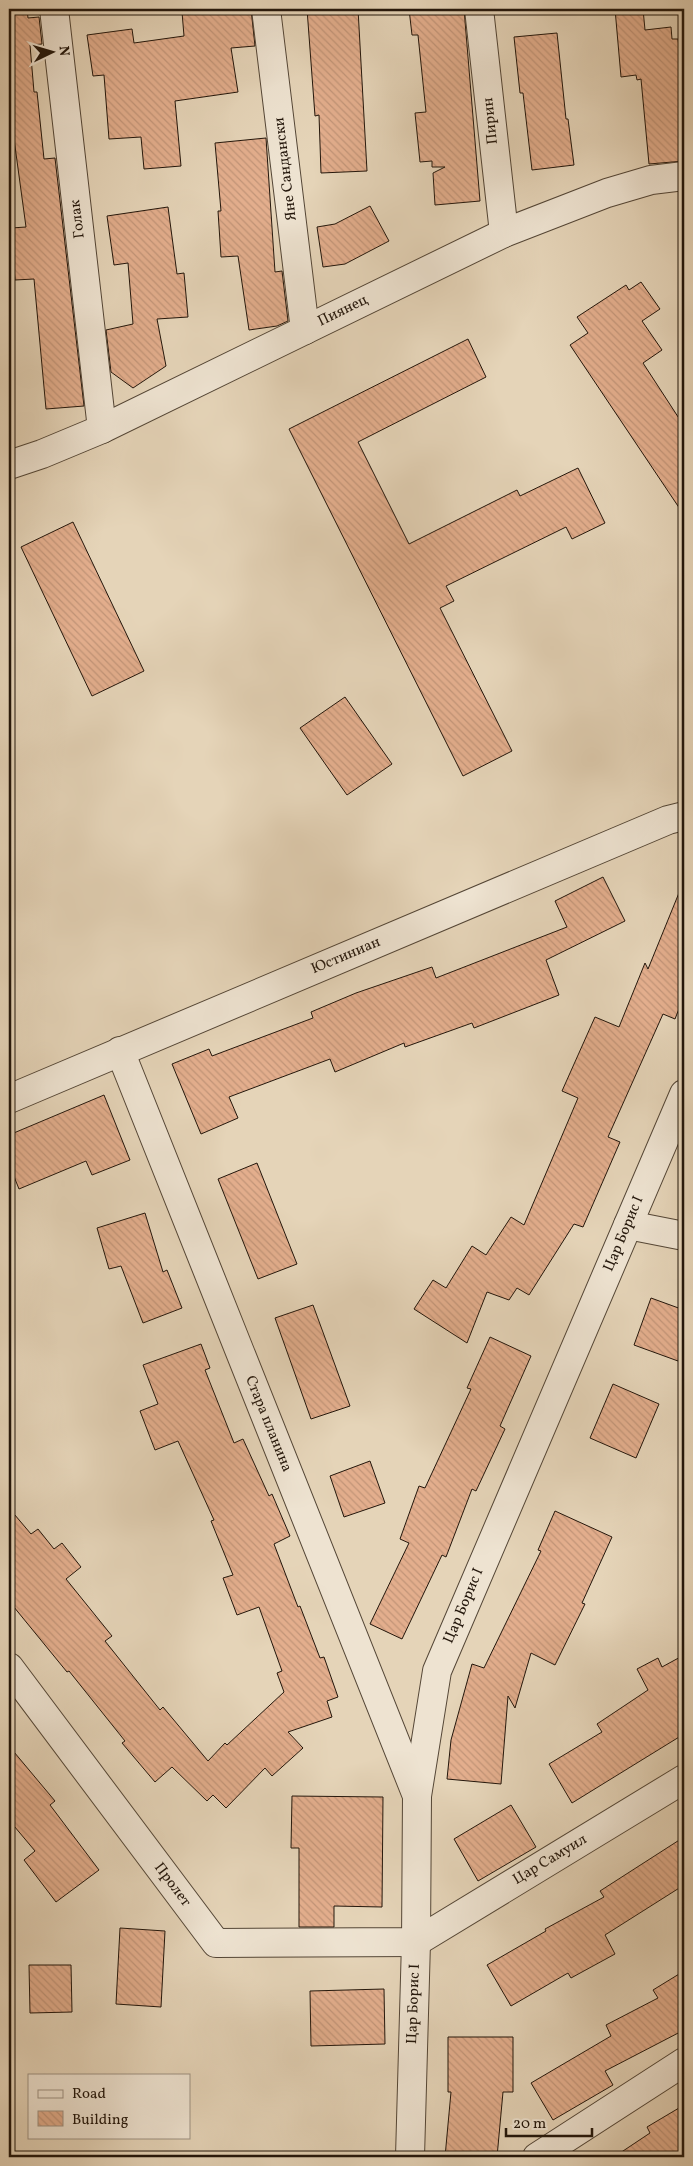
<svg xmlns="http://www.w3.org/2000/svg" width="693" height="2166" font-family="Vollkorn,serif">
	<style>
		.building { fill: url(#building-back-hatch); stroke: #23160b }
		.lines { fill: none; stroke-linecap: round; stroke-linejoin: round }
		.street-casing { stroke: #544636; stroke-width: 30 }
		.street { stroke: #eee3d1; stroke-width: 28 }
		.labels { text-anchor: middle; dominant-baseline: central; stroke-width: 4; stroke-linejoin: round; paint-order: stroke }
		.street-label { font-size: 15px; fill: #23160b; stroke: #eee3d1 }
	</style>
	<defs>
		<pattern id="building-back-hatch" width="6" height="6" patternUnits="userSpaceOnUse" patternTransform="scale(1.25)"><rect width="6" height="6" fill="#e3ae8d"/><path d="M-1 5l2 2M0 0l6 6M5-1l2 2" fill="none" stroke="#c29578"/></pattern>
	</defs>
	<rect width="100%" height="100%" fill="#e5d4b8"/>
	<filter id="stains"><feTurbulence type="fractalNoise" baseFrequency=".004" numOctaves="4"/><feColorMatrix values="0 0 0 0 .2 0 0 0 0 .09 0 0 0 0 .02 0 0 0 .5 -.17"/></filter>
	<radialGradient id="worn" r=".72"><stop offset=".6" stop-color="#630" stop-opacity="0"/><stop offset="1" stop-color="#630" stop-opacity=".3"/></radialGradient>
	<!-- building -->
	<g class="building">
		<path d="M9,9h18l1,9 11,-1 3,27 -12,1 4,47h3l7,67 11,-1 29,248 -38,3 -12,-130 -19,1 -4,-52 15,-1 -12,-88h-5z"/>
		<path d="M220,9h31l4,37 -24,2 7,44 -63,9 6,65 -37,3 -3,-32 -32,2 -5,-64 -11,1 -6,-41 45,-6 2,14 50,-7 -2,-24z"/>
		<path d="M307,9h51l9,162 -46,2 -2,-58 -4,1z"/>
		<path d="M409,9h55l16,192 -45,4 -2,-32 12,-6h-13v-6l-12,1 -5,-49 11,-1 -8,-77h-6z"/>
		<path d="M615,9h28l2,21 26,-3 1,12h6l4,36h-3l5,47v39l-35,3 -8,-85 -4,1 -1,-5 -15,2z"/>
		<path d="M557,33l9,86h2l6,46 -42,5 -9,-77h-3l-6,-56z"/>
		<path d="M266,138l9,134 7,-1 6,50 -11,5 -28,4 -11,-74 -17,1 -3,-46h3l-6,-68z"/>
		<path d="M370,206l19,35 -44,23 -22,3 -6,-40 18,-3z"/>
		<path d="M168,207l9,67 7,-1 4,44 -31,2 9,47 -33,22 -22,-16 -5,-42 27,-6 -5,-61 -14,2 -7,-49z"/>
		<path d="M641,282l19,27 -18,12 20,29 -19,13 41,63v89l-114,-170 18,-12 -11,-16 49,-32 3,5z"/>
		<path d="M468,339l18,38 -128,65 51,102 108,-54 3,6 58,-28 27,55 -33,16 -6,-12 -120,59 8,15 -14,7 72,143 -49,25 -174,-347z"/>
		<path d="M73,522l71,149 -52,25 -71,-149z"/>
		<path d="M345,697l47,67 -45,31 -47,-67z"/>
		<path d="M603,877l22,44 -79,39 13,35 -85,33 -2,-5 -67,24 -1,-4 -69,29 -5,-13 -101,38 9,21 -37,16 -29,-70 37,-15 3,7 101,-38 -2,-6 45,-19 76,-26 4,11 131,-51 -12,-26z"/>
		<path d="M683,883l1,113 -9,23 -12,-5 -55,123 12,5 -37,85 -9,-3 -45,71 -12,-7 -8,12 -22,-8 -20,51 -53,-34 19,-29 13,8 26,-42 14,9 25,-38 13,8 54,-127 -16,-7 33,-74 24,10 26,-64 3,6z"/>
		<path d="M104,1095l26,65 -38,15 -6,-14 -67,28 -10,-25v-29z"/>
		<path d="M257,1163l40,101 -39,15 -40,-100z"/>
		<path d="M145,1213l18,59 4,-2 15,38 -39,15 -22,-57 -12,3 -12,-41z"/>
		<path d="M651,1298l33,12v33l-6,18 -44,-16z"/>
		<path d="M313,1305l37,101 -39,13 -36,-101z"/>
		<path d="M490,1337l41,19 -31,70 5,3 -29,62 -4,-2 -26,68 -4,-2 -40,84 -32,-15 39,-81 -9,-4 19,-53 6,2 46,-99 -4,-1z"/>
		<path d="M201,1344l9,24 -5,2 29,73 9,-4 26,57 3,-2 18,42 -16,8 24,63 2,-1 20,52 4,-1 14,40 -11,4 5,16 -44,15 15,16 -31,28 -7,-8 -39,40 -13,-13 -6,6 -35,-34 -17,15 -33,-39 3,-2 -56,-70 -2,1 -58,-71v-93l22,26 7,-5 16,20 8,-6 19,24 -15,12 46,57 -7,5 55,69 3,-3 45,54 17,-18 2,2 57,-53 -7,-19 5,-2 -23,-64 -22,8 -14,-37 10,-3 -22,-54 3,-1 -36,-79 -23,9 -15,-39 18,-7 -15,-39z"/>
		<path d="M613,1384l46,20 -23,54 -46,-20z"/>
		<path d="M370,1461l15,42 -41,14 -14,-41z"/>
		<path d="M555,1511l57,26 -30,66 3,1 -30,61 -24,-12 -16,55 -7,-12 -7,88 -54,-5 4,-39 21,-76 12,4 57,-117 -3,-1z"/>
		<path d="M684,1655v79l-112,69 -23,-39 53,-32 -5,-8 51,-34 -11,-21 21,-11 4,9z"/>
		<path d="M9,1746l46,55 -5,4 49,65 -43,32 -32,-42 11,-9 -26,-31z"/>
		<path d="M292,1796l91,1 -1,110 -48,-1v21h-35v-79h-8z"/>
		<path d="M511,1805l25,42 -58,34 -24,-42z"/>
		<path d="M684,1837v48l-79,50 10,19 -44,24 -3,-5 -57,33 -24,-41 59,-34 -1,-2 59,-32 -4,-6z"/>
		<path d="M120,1928l45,3 -4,76 -45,-3z"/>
		<path d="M29,1965h42l1,47 -42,1z"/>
		<path d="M684,1971v59l-79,41 8,14 -60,35 -22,-37 80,-47 -5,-11 52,-27 -5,-8z"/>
		<path d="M384,1989l1,55 -74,2 -1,-55z"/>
		<path d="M448,2037h65v55h-10l-6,65h-52l6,-65h-3z"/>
		<path d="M684,2105v52h-70l36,-24 -3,-6z"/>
	</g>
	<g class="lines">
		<!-- street casing -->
		<g class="street-casing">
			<g id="street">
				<path d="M54,9l48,420"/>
				<path d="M266,9l39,321"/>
				<path d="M479,9l25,224"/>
				<path d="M9,465l33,-11 60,-25 402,-196 103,-40 44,-13 33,-4"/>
				<path d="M120,1051l297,745"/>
				<path d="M9,1099l659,-279 16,-4"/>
				<path d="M628,1225l56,11"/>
				<path d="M9,1667l207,276 200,-1 268,-163"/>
				<path d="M410,2157l6,-215 1,-146 20,-125 247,-577"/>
				<path d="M537,2157l147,-95"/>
			</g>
		</g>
		<!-- street -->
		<use href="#street" class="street"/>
	</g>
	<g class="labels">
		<!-- street labels -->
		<g class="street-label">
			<text transform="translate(491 121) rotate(-96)">Пирин</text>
			<text transform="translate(286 169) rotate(-97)">Яне Сандански</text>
			<text transform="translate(78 219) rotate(-97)">Голак</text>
			<text transform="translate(343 311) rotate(-26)">Пиянец</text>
			<text transform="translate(346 956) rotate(-23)">Юстиниан</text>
			<text transform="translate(624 1234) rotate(-67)">Цар Борис I</text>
			<text transform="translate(268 1424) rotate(68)">Стара планина</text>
			<text transform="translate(464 1606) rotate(-67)">Цар Борис I</text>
			<text transform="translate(550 1860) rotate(-31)">Цар Самуил</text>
			<text transform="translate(172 1885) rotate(53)">Пролет</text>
			<text transform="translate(414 2004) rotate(-88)">Цар Борис I</text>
		</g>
	</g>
	<!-- margin -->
	<rect width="693" height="2166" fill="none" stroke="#e5d4b8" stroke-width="30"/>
	<rect x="10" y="10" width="673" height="2146" fill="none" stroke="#23160b" stroke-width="2.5"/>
	<rect x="15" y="15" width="663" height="2136" fill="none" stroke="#23160b"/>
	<!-- legend -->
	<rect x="28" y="2074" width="162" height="65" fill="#eee3d1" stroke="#9d9182"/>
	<rect x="38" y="2090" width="25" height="8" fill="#eee3d1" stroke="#9d9182"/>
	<text x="72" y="2098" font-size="15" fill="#23160b">Road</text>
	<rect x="38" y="2111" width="25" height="15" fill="url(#building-back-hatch)" stroke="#9d9182"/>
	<text x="72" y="2124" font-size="15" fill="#23160b">Building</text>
	<!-- north arrow -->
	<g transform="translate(52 52) rotate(85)" stroke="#eee3d1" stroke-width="4" paint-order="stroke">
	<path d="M0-4L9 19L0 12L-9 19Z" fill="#23160b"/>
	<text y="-8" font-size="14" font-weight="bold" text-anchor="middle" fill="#23160b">N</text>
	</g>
	<!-- scale -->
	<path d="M506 2128v8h86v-8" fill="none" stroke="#23160b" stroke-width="2.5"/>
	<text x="513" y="2128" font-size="15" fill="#23160b" stroke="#eee3d1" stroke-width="4" paint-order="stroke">20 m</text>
	<rect width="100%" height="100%" filter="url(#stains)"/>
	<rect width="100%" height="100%" fill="url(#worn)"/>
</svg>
